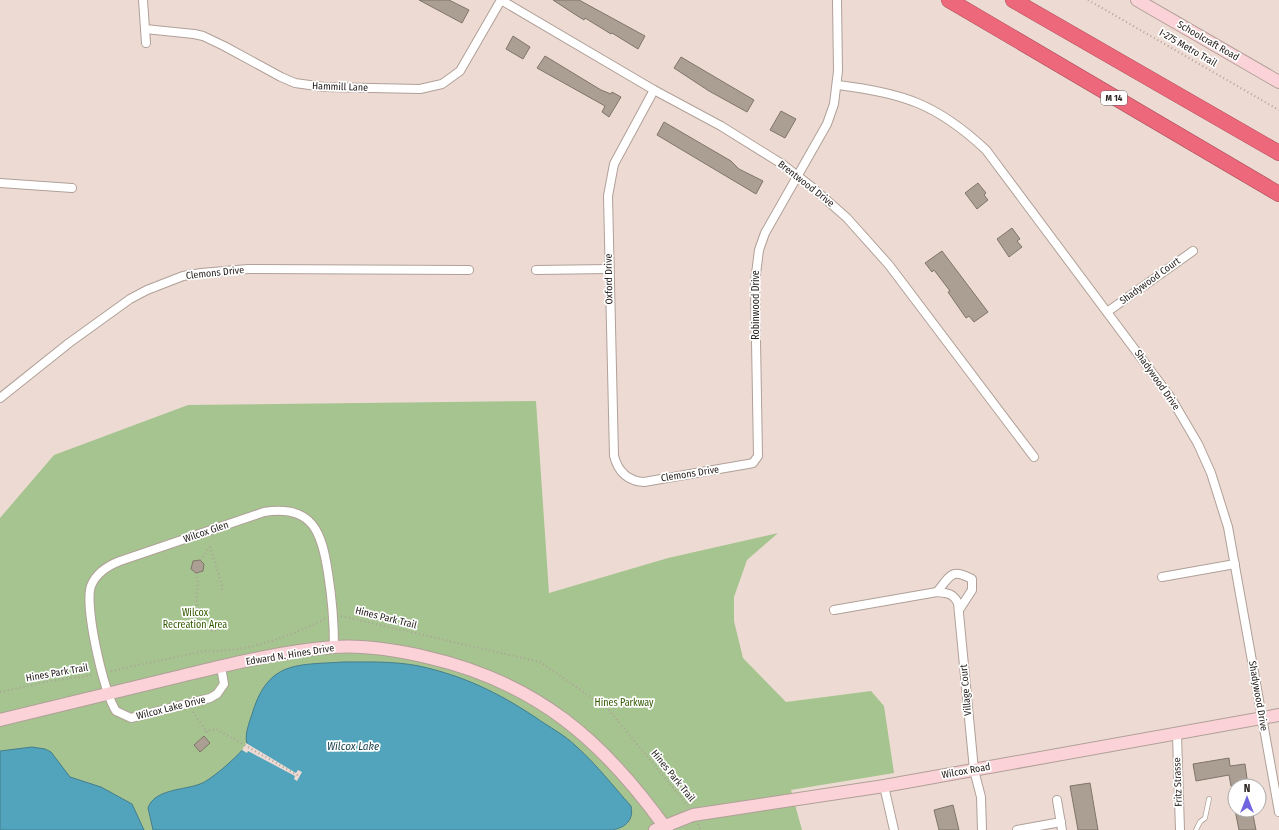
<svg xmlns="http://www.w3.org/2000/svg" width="1279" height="830" font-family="'Fira Sans Condensed',sans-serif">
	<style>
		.green { fill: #a6c48f }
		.water { fill: #51a4bc; stroke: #457d8d }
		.pier { fill: #eddbd3 }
		.building { fill: #aa9f92; stroke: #7f7568 }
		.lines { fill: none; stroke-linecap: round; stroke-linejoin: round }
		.lane-casing { stroke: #b0a098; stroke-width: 5.5 }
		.street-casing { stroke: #b0a098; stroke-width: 10 }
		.secondary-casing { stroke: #b0a098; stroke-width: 14 }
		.highway-casing { stroke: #a9505b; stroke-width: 16 }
		.path { stroke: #aea09a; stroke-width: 2; stroke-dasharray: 1 3; stroke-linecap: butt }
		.lane { stroke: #fff; stroke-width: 4 }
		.street { stroke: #fff; stroke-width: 8 }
		.secondary { stroke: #fad2d7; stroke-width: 12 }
		.highway { stroke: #ee687b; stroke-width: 15 }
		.labels { text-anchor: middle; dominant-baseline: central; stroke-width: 3.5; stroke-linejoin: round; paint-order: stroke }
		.shield { fill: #fff; stroke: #696563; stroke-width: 1 }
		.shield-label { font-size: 9px; font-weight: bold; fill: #292320 }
		.street-label { font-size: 10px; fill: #292320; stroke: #fff }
		.park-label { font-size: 10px; fill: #335900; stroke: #fff }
		.water-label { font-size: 11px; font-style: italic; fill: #1f4550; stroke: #fff }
	</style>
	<rect width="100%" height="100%" fill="#eddbd3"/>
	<!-- green -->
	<path class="green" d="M536,401l13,192 119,-35 110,-25 -31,27 -13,37v24l9,37 43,44 85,-11 13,15 10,67 -103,17 11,40h-802v-312l54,-63 134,-50z"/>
	<!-- water -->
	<g class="water">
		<path d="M343,662c25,0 51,-1 76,4 45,10 78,26 116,51 14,10 30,18 42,30 20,18 36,39 54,59 3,14 -5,21 -18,24h-460l-5,-22c6,-19 37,-18 52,-24 10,-3 42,-31 47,-40 -3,-10 3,-23 6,-33 16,-50 44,-46 90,-49z"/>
		<path d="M32,747l13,2 6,3 19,25 31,10 31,17 12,26h-144v-79z"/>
	</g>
	<!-- pier -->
	<path class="pier" d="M246,743l50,30 2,-3 4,2 -5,9 -3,-2 1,-3 -47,-25 -1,2 -5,-3z"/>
	<!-- building -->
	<g class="building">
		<path d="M419,0h30l20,10 -7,13z"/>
		<path d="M553,0h26l66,36 -7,13 -26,-16 -1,1 -26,-16 -1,2 -8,-5z"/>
		<path d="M513,36l17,11 -7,12 -17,-10z"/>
		<path d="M545,56l56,34 10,4 1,-2 9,5 -12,20 -7,-5 3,-6 -68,-38z"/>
		<path d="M681,57l73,43 -7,12 -38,-21 -35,-23z"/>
		<path d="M781,111l15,8 -11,19 -15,-8z"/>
		<path d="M664,122l67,39 8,8 24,12 -7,13 -99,-59z"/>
		<path d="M978,183l8,10 -2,2 4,5 -11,9 -12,-16z"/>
		<path d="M1012,228l8,11 -3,2 5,6 -13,10 -12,-18z"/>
		<path d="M942,251l46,61 -14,10 -5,-6 -3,2 -18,-26 2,-1 -16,-21 -2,2 -7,-9z"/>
		<path d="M200,560l4,4 -1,7 -7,2 -5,-4 2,-8z"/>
		<path d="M204,736l6,7 -10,9 -6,-7z"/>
		<path d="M1229,758l1,8 15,-2 3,22h-17l-2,-11 -33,6 -3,-17z"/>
		<path d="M1090,783l8,47h-20l-8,-44z"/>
		<path d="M953,805l6,25h-20l-5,-20z"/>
		<path d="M1235,810h17l4,20h-17z"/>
	</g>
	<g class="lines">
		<!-- lane casing -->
		<g class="lane-casing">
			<path id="lane" d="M1196,830l4,-8 5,-4 4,-19"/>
		</g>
		<!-- street casing -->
		<g class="street-casing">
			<g id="street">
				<path d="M143,0l3,43"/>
				<path d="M501,0l153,90 67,36 61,38 31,24 34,30 42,47 145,192"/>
				<path d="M145,29l49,5 9,2 21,10 57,31 14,6 29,4 96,2 22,-5 18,-13 41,-71"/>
				<path d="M838,85c65,8 99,19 148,65l185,248 27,46 13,29 17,54 51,285"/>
				<path d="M654,90l-40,74 -6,32 6,260c4,15 13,25 30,26l104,-18 5,-1 5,-7 -3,-174 4,-32 6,-17 62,-109 7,-20 4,-33 -1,-71"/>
				<path d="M0,183l72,5"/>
				<path d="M536,270l73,-1"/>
				<path d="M1107,312l86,-61"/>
				<path d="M0,398l69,-55 61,-44 17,-9 36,-14 18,-3 47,-4 221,1"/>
				<path d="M1162,577l73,-13"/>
				<path d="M937,592c14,-17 14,-24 35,-13v11l-13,20"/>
				<path d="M834,610l103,-18c10,1 16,1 21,11l16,167 7,27 1,33"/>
				<path d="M221,667l3,17 -7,10 -7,4 -79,20 -15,-7c-12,-17 -32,-105 -25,-125 5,-13 16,-20 29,-25l144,-49c49,-8 58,21 64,61 4,25 6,49 6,74"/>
				<path d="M1177,735l3,95"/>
				<path d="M884,786l10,44"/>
				<path d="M1057,800l5,30"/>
				<path d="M1017,830l44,-8"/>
			</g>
		</g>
		<!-- secondary casing -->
		<g class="secondary-casing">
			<g id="secondary">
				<path d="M1137,0l142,82"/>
				<path d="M0,720c60,-14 120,-29 181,-44 50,-12 101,-25 153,-29 30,-2 62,3 92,10 110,25 177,83 241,173"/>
				<path d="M655,830l38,-15 191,-29 395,-71"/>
			</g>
		</g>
		<!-- highway casing -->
		<g class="highway-casing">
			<g id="highway">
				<path d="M949,0l330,194"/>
				<path d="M1013,0l266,153"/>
			</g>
		</g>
		<!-- path -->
		<g class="path">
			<path d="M1088,0l191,110"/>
			<path d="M200,560l10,-13 12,38v8"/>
			<path d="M196,573l2,9 -2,18 6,26 11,5 5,-1 3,-7"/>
			<path d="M198,613l9,-1"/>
			<path d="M341,616l199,46 68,47 80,97"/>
			<path d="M111,671l93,-20c41,2 85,-14 121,-32"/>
			<path d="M0,692l51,-11 42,-6"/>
			<path d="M193,712l16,23"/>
			<path d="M205,731l11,-2 83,47"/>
			<path d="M698,824l3,6"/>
		</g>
		<!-- lane -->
		<use href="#lane" class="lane"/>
		<!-- street -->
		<use href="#street" class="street"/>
		<!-- secondary -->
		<use href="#secondary" class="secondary"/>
		<!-- highway -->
		<use href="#highway" class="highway"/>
	</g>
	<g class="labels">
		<!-- shield labels -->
		<rect class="shield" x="1101" y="91" width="26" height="14" rx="3"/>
		<g class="shield-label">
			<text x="1114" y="98">M 14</text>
		</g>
		<!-- street labels -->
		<g class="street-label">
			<text transform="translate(1208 41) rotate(30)">Schoolcraft Road</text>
			<text transform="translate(1188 48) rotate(30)">I-275 Metro Trail</text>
			<text transform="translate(340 87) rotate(2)">Hammill Lane</text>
			<text transform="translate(806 184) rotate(38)">Brentwood Drive</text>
			<text transform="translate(215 273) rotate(-6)">Clemons Drive</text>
			<text transform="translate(609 279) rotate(-91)">Oxford Drive</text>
			<text transform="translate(1150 281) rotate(-36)">Shadywood Court</text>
			<text transform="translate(756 305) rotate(-90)">Robinwood Drive</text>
			<text transform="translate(1157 380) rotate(55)">Shadywood Drive</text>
			<text transform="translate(690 474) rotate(-9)">Clemons Drive</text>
			<text transform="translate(206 532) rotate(-19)">Wilcox Glen</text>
			<text transform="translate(386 618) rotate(14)">Hines Park Trail</text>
			<text transform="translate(290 655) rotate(-9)">Edward N. Hines Drive</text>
			<text transform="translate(57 673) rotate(-10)">Hines Park Trail</text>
			<text transform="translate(966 690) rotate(-95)">Village Court</text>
			<text transform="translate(1258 696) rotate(80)">Shadywood Drive</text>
			<text transform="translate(171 708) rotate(-14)">Wilcox Lake Drive</text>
			<text transform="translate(966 771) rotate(-10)">Wilcox Road</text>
			<text transform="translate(673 776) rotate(51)">Hines Park Trail</text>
			<text transform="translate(1178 782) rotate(-92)">Fritz Strasse</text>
		</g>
		<!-- park labels -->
		<g class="park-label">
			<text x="195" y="613">Wilcox<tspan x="195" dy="12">Recreation Area</tspan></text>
			<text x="624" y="703">Hines Parkway</text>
		</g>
		<!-- water labels -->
		<g class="water-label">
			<text x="353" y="746">Wilcox Lake</text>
		</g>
	</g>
	<!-- north arrow -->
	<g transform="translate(1247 798)"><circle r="19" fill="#ffffff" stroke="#a9a7a6"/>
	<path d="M0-3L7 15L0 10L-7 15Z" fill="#7165df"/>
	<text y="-6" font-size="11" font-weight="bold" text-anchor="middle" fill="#292320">N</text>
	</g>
</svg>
